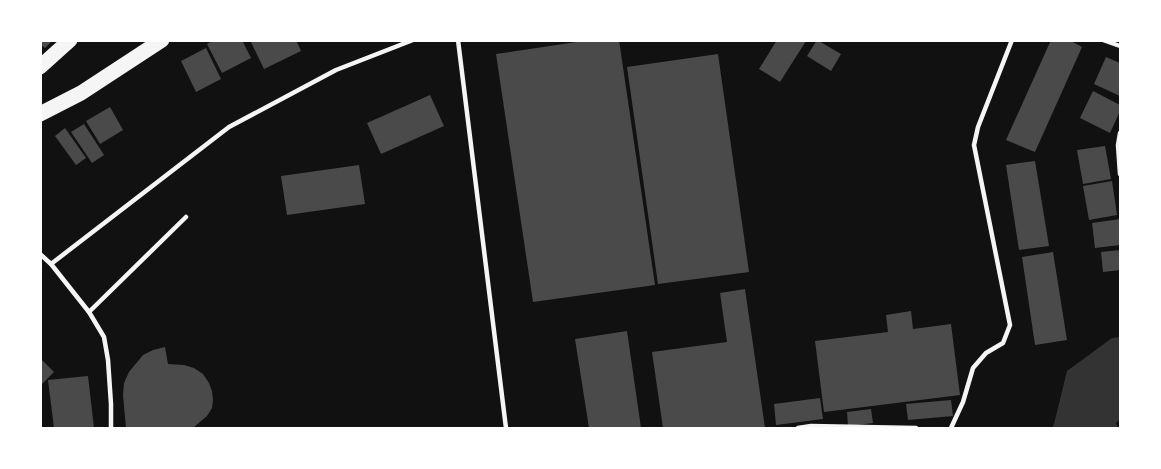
<svg xmlns="http://www.w3.org/2000/svg" width="1161" height="469" font-family="Roboto,sans-serif">
	<style>
		.water { fill: #333 }
		.building { fill: #4a4a4a }
		.lines { fill: none; stroke-linecap: round; stroke-linejoin: round }
		.service { stroke: #f5f5f5; stroke-width: 4.5 }
		.primary { stroke: #f5f5f5; stroke-width: 15 }
	</style>
	<rect width="100%" height="100%" fill="#111"/>
	<!-- water -->
	<path class="water" d="M1120,337v82l-4,4 2,5h-66l2,-4 13,-53 45,-33z"/>
	<!-- building -->
	<g class="building">
		<path d="M40,40h13l-8,8 -5,-4z"/>
		<path d="M214,40h28l9,18 -29,15 -15,-29z"/>
		<path d="M250,40h46l5,11 -37,18z"/>
		<path d="M590,40h29l36,245 -122,17 -37,-248z"/>
		<path d="M777,40l29,1 -26,41 -21,-13z"/>
		<path d="M817,40l24,14 -10,17 -24,-15z"/>
		<path d="M1051,40h18l13,7 -47,105 -29,-12z"/>
		<path d="M206,48l15,31 -25,13 -15,-31z"/>
		<path d="M718,54l31,218 -91,12 -31,-217z"/>
		<path d="M1106,57l14,6v33l-26,-12z"/>
		<path d="M1093,91l27,14v6l-10,22 -30,-15z"/>
		<path d="M430,95l14,31 -63,28 -14,-31z"/>
		<path d="M110,107l13,23 -23,14 -14,-23z"/>
		<path d="M84,124l20,31 -12,8 -21,-31z"/>
		<path d="M65,128l21,30 -10,7 -21,-29z"/>
		<path d="M1105,146l6,33 -28,5 -6,-34z"/>
		<path d="M1035,161l14,85 -30,4 -13,-85z"/>
		<path d="M359,165l6,39 -78,11 -6,-39z"/>
		<path d="M1112,181l5,34 -28,5 -6,-34z"/>
		<path d="M1120,219v26l-25,3 -3,-25z"/>
		<path d="M1120,250v20l-17,2 -2,-20z"/>
		<path d="M1053,252l14,88 -32,5 -13,-88z"/>
		<path d="M745,289l20,139h-102l-11,-76 75,-10 -7,-49z"/>
		<path d="M911,311l2,18 38,-5 9,71 -136,17 -9,-71 73,-9 -2,-17z"/>
		<path d="M627,331l14,97h-52l-14,-89z"/>
		<path d="M165,347l3,17 16,1 10,3 9,6 6,9 3,8 1,9 -1,8 -5,8 -13,11v1h-68l-3,-33 1,-12 5,-11 14,-17 10,-5z"/>
		<path d="M40,358l14,14 -14,14z"/>
		<path d="M88,376l6,52h-40l-6,-48z"/>
		<path d="M820,398l3,21 -47,6 -2,-21z"/>
		<path d="M951,400l2,16 -45,4 -2,-16z"/>
		<path d="M871,409l2,14 -25,3 -1,-14z"/>
	</g>
	<g class="lines">
		<!-- service -->
		<g class="service">
			<path d="M458,40l48,388"/>
			<path d="M1103,40l17,6"/>
			<path d="M1120,133l-2,12 2,29"/>
			<path d="M40,254l11,10 38,48 15,25 4,23 3,44v24"/>
			<path d="M51,264l178,-137 107,-57 77,-30"/>
			<path d="M89,312l97,-95"/>
			<path d="M798,428l13,-2 105,2"/>
			<path d="M951,428l12,-26 10,-34 13,-15 17,-10 7,-18 -36,-180 4,-18 34,-87"/>
		</g>
		<!-- primary -->
		<g class="primary">
			<path d="M40,67l30,-27"/>
			<path d="M40,114l41,-21 81,-53"/>
		</g>
	</g>
	<!-- border -->
	<rect width="1161" height="469" fill="none" stroke="#ffffff" stroke-width="84"/>
</svg>
